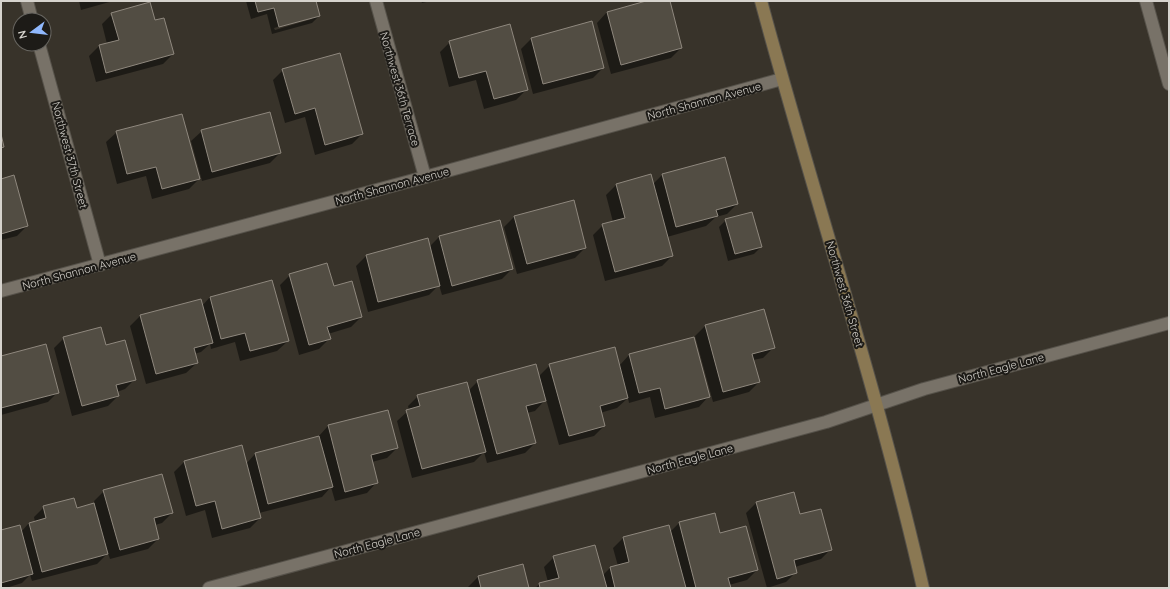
<svg xmlns="http://www.w3.org/2000/svg" width="1170" height="589" font-family="Quicksand,sans-serif">
	<style>
		.shadow { fill: #0007; fill-rule: evenodd }
		.building { fill: #524d43; stroke: #8f887e }
		.lines { fill: none; stroke-linecap: round; stroke-linejoin: round }
		.street-casing { stroke: #56524a; stroke-width: 14 }
		.secondary-casing { stroke: #56524a; stroke-width: 14 }
		.street { stroke: #787268; stroke-width: 12 }
		.secondary { stroke: #8a7853; stroke-width: 12 }
		.labels { text-anchor: middle; dominant-baseline: central; stroke-width: 4; stroke-linejoin: round; paint-order: stroke }
		.street-label { font-size: 11px; fill: #d6d3cd; stroke: #1d1b17 }
	</style>
	<rect width="100%" height="100%" fill="#38332a"/>
	<!-- shadow -->
	<g class="shadow">
		<path d="M79,1h34l-32,9z"/>
		<path d="M246,1h69l4,15 -7,7 -40,11 -5,-20 -16,5zM312,17v2l-37,11 -1,-2z"/>
		<path d="M421,1h10l-9,2z"/>
		<path d="M650,1h19l12,47 -10,10 -60,16 -14,-51 10,-11z"/>
		<path d="M112,14l43,8 18,32 -10,10 -67,18 -7,-26 10,-10 8,-2 -5,-20z"/>
		<path d="M531,39l72,29 -10,10 -60,16 -12,-45z"/>
		<path d="M450,42l76,48 -10,10 -32,9 -8,-29 -27,7 -9,-35z"/>
		<path d="M283,70l79,64 -10,10 -37,11 -10,-38 -20,6 -12,-43z"/>
		<path d="M202,131l78,22 -10,10 -68,18 -11,-40z"/>
		<path d="M117,132l82,47 -10,10 -37,10 -6,-23 -29,8 -11,-42z"/>
		<path d="M662,175l75,29 -10,10 -11,3 -10,9 -39,11 5,19 -10,10 -57,15 -12,-46 10,-10 10,-3 -7,-27 10,-10 37,-1z"/>
		<path d="M1,180l26,46 -10,10 -16,4z"/>
		<path d="M573,201l12,47 -10,10 -58,16 -13,-47 10,-10z"/>
		<path d="M726,220l35,27 -7,7 -26,7 -9,-34z"/>
		<path d="M499,221l13,48 -10,10 -60,16 -3,-10 -10,10 -61,17 -12,-46 10,-10 63,-9 10,-10z"/>
		<path d="M290,275l43,12 28,30 -10,10 -23,7 1,5 -10,10 -20,6 -19,-70z"/>
		<path d="M210,297l78,44 -11,10 -37,10 -5,-19 -24,7 -1,-5 -9,8 -7,2 3,9 -11,10 -40,11 -16,-58 10,-10 62,-10z"/>
		<path d="M705,326l68,22 -10,10 -10,2 6,22 -10,10 -36,10 -18,-66z"/>
		<path d="M64,338l71,41 -10,10 -8,3 1,4 -10,10 -36,10 -18,-68z"/>
		<path d="M693,338l16,58 -10,11 -44,11 -5,-21 -21,6 -1,-5 -11,10 -17,5 4,13 -10,10 -35,9 -13,-46 -11,12 -8,2 8,30 -10,10 -38,10 -3,-11 -10,10 -62,16 -15,-57 12,-11 -1,-4 10,-10 50,-5 10,-10 60,-4 12,-12 69,1 10,-11z"/>
		<path d="M1,358l57,34 -10,10 -47,13z"/>
		<path d="M387,411l10,37 -10,10 -15,4 5,20 -10,11 -32,8 -4,-14 -9,10 -63,16 1,5 -10,10 -38,10 -7,-28 -19,6 -12,-44 10,-10 62,2 9,-10 63,-17 10,-11z"/>
		<path d="M104,491l68,22 -10,10 -7,2 3,14 -10,10 -38,10 -2,-6 -11,11 -65,17 -2,-6 -8,8 -16,5h-5v-57l20,1 8,-9 6,-1 -1,-5 10,-10 32,2 19,-5 -1,-3z"/>
		<path d="M756,503l43,13 32,33 -10,10 -26,8 1,5 -10,10 -19,6 -21,-75z"/>
		<path d="M714,514l5,21 38,35 -10,10 -18,5 1,3h-195l5,-4 8,-2 -4,-15 10,-10 48,19 8,-8 8,-2 -5,-18 10,-10 47,-6 9,-9z"/>
		<path d="M478,577l50,11h-59l-1,-1z"/>
	</g>
	<!-- building -->
	<g class="building">
		<path d="M255,1h61l4,15 -41,11 -5,-19 -16,4z"/>
		<path d="M646,1h24l12,47 -61,17 -14,-53z"/>
		<path d="M150,2l5,18 9,-2 10,36 -68,19 -7,-28 20,-5 -8,-27z"/>
		<path d="M592,21l12,47 -61,16 -12,-46z"/>
		<path d="M510,24l18,66 -34,9 -8,-28 -27,7 -10,-37z"/>
		<path d="M340,53l23,81 -38,11 -10,-37 -20,6 -13,-45z"/>
		<path d="M270,112l11,41 -69,19 -11,-42z"/>
		<path d="M182,114l18,65 -38,10 -6,-22 -29,7 -11,-43z"/>
		<path d="M1,134l3,13 -3,1z"/>
		<path d="M725,157l13,47 -22,6 2,6 -42,11 -14,-53z"/>
		<path d="M651,174l22,82 -58,16 -13,-48 23,-6 -9,-34z"/>
		<path d="M14,175l14,51 -27,8v-55z"/>
		<path d="M574,200l12,48 -59,16 -13,-48z"/>
		<path d="M752,212l10,35 -27,7 -10,-35z"/>
		<path d="M500,220l13,49 -61,17 -13,-50z"/>
		<path d="M428,238l12,48 -62,16 -12,-47z"/>
		<path d="M327,263l7,23 18,-5 10,36 -35,10 4,12 -22,6 -20,-71z"/>
		<path d="M272,280l17,61 -39,10 -5,-18 -24,6 -11,-42z"/>
		<path d="M201,299l12,44 -19,5 4,15 -42,11 -16,-59z"/>
		<path d="M764,309l11,39 -23,6 8,28 -37,10 -18,-67z"/>
		<path d="M101,327l5,18 19,-5 11,40 -20,5 3,11 -37,10 -19,-69z"/>
		<path d="M694,337l16,60 -45,12 -5,-21 -21,5 -10,-39z"/>
		<path d="M46,344l13,49 -58,15v-52z"/>
		<path d="M615,347l13,51 -28,8 5,20 -36,10 -20,-72z"/>
		<path d="M536,364l10,37 -20,5 10,37 -39,11 -20,-74z"/>
		<path d="M467,382l19,70 -64,17 -16,-59 14,-4 -3,-11z"/>
		<path d="M388,410l10,38 -27,7 7,28 -33,9 -17,-67z"/>
		<path d="M319,436l14,51 -65,17 -13,-51z"/>
		<path d="M242,445l19,73 -39,11 -7,-28 -19,5 -12,-45z"/>
		<path d="M162,474l11,39 -19,5 5,21 -39,11 -17,-60z"/>
		<path d="M794,492l6,22 21,-5 11,41 -38,10 3,13 -20,6 -21,-77z"/>
		<path d="M74,498l3,10 17,-5 14,51 -66,18 -13,-49 17,-5 -3,-12z"/>
		<path d="M715,513l5,20 26,-7 12,44 -30,8 3,10h-35l-17,-66z"/>
		<path d="M20,525l13,49 -32,9v-53z"/>
		<path d="M669,525l17,63h-71l-5,-21 19,-5 -6,-25z"/>
		<path d="M595,545l12,43h-67l-1,-5 20,-5 -6,-22z"/>
		<path d="M523,564l6,24h-48l-3,-12z"/>
	</g>
	<g class="lines">
		<!-- street casing -->
		<g class="street-casing">
			<g id="street">
				<path d="M27,1l5,19"/>
				<path d="M376,1l49,176"/>
				<path d="M1146,1l23,83"/>
				<path d="M39,44l61,221"/>
				<path d="M1,291l424,-114 357,-98"/>
				<path d="M209,588l617,-166 98,-33 245,-66"/>
			</g>
		</g>
		<!-- secondary casing -->
		<g class="secondary-casing">
			<path id="secondary" d="M761,1c53,196 117,389 162,587"/>
		</g>
		<!-- street -->
		<use href="#street" class="street"/>
		<!-- secondary -->
		<use href="#secondary" class="secondary"/>
	</g>
	<g class="labels">
		<!-- street labels -->
		<g class="street-label">
			<text transform="translate(400 89) rotate(74)">Northwest 36th Terrace</text>
			<text transform="translate(704 101) rotate(-15)">North Shannon Avenue</text>
			<text transform="translate(70 155) rotate(75)">Northwest 37th Street</text>
			<text transform="translate(392 186) rotate(-15)">North Shannon Avenue</text>
			<text transform="translate(79 271) rotate(-15)">North Shannon Avenue</text>
			<text transform="translate(845 294) rotate(74)">Northwest 36th Street</text>
			<text transform="translate(1001 368) rotate(-15)">North Eagle Lane</text>
			<text transform="translate(690 459) rotate(-15)">North Eagle Lane</text>
			<text transform="translate(377 543) rotate(-15)">North Eagle Lane</text>
		</g>
	</g>
	<!-- border -->
	<rect width="1170" height="589" fill="none" stroke="#d6d3cd" stroke-width="4"/>
	<!-- north arrow -->
	<g transform="translate(32 32) rotate(255)"><circle r="19" fill="#1d1b17" stroke="#676560"/>
	<path d="M0-3L7 15L0 10L-7 15Z" fill="#90b8fd"/>
	<text y="-6" font-size="11" font-weight="bold" text-anchor="middle" fill="#d6d3cd">N</text>
	</g>
</svg>
